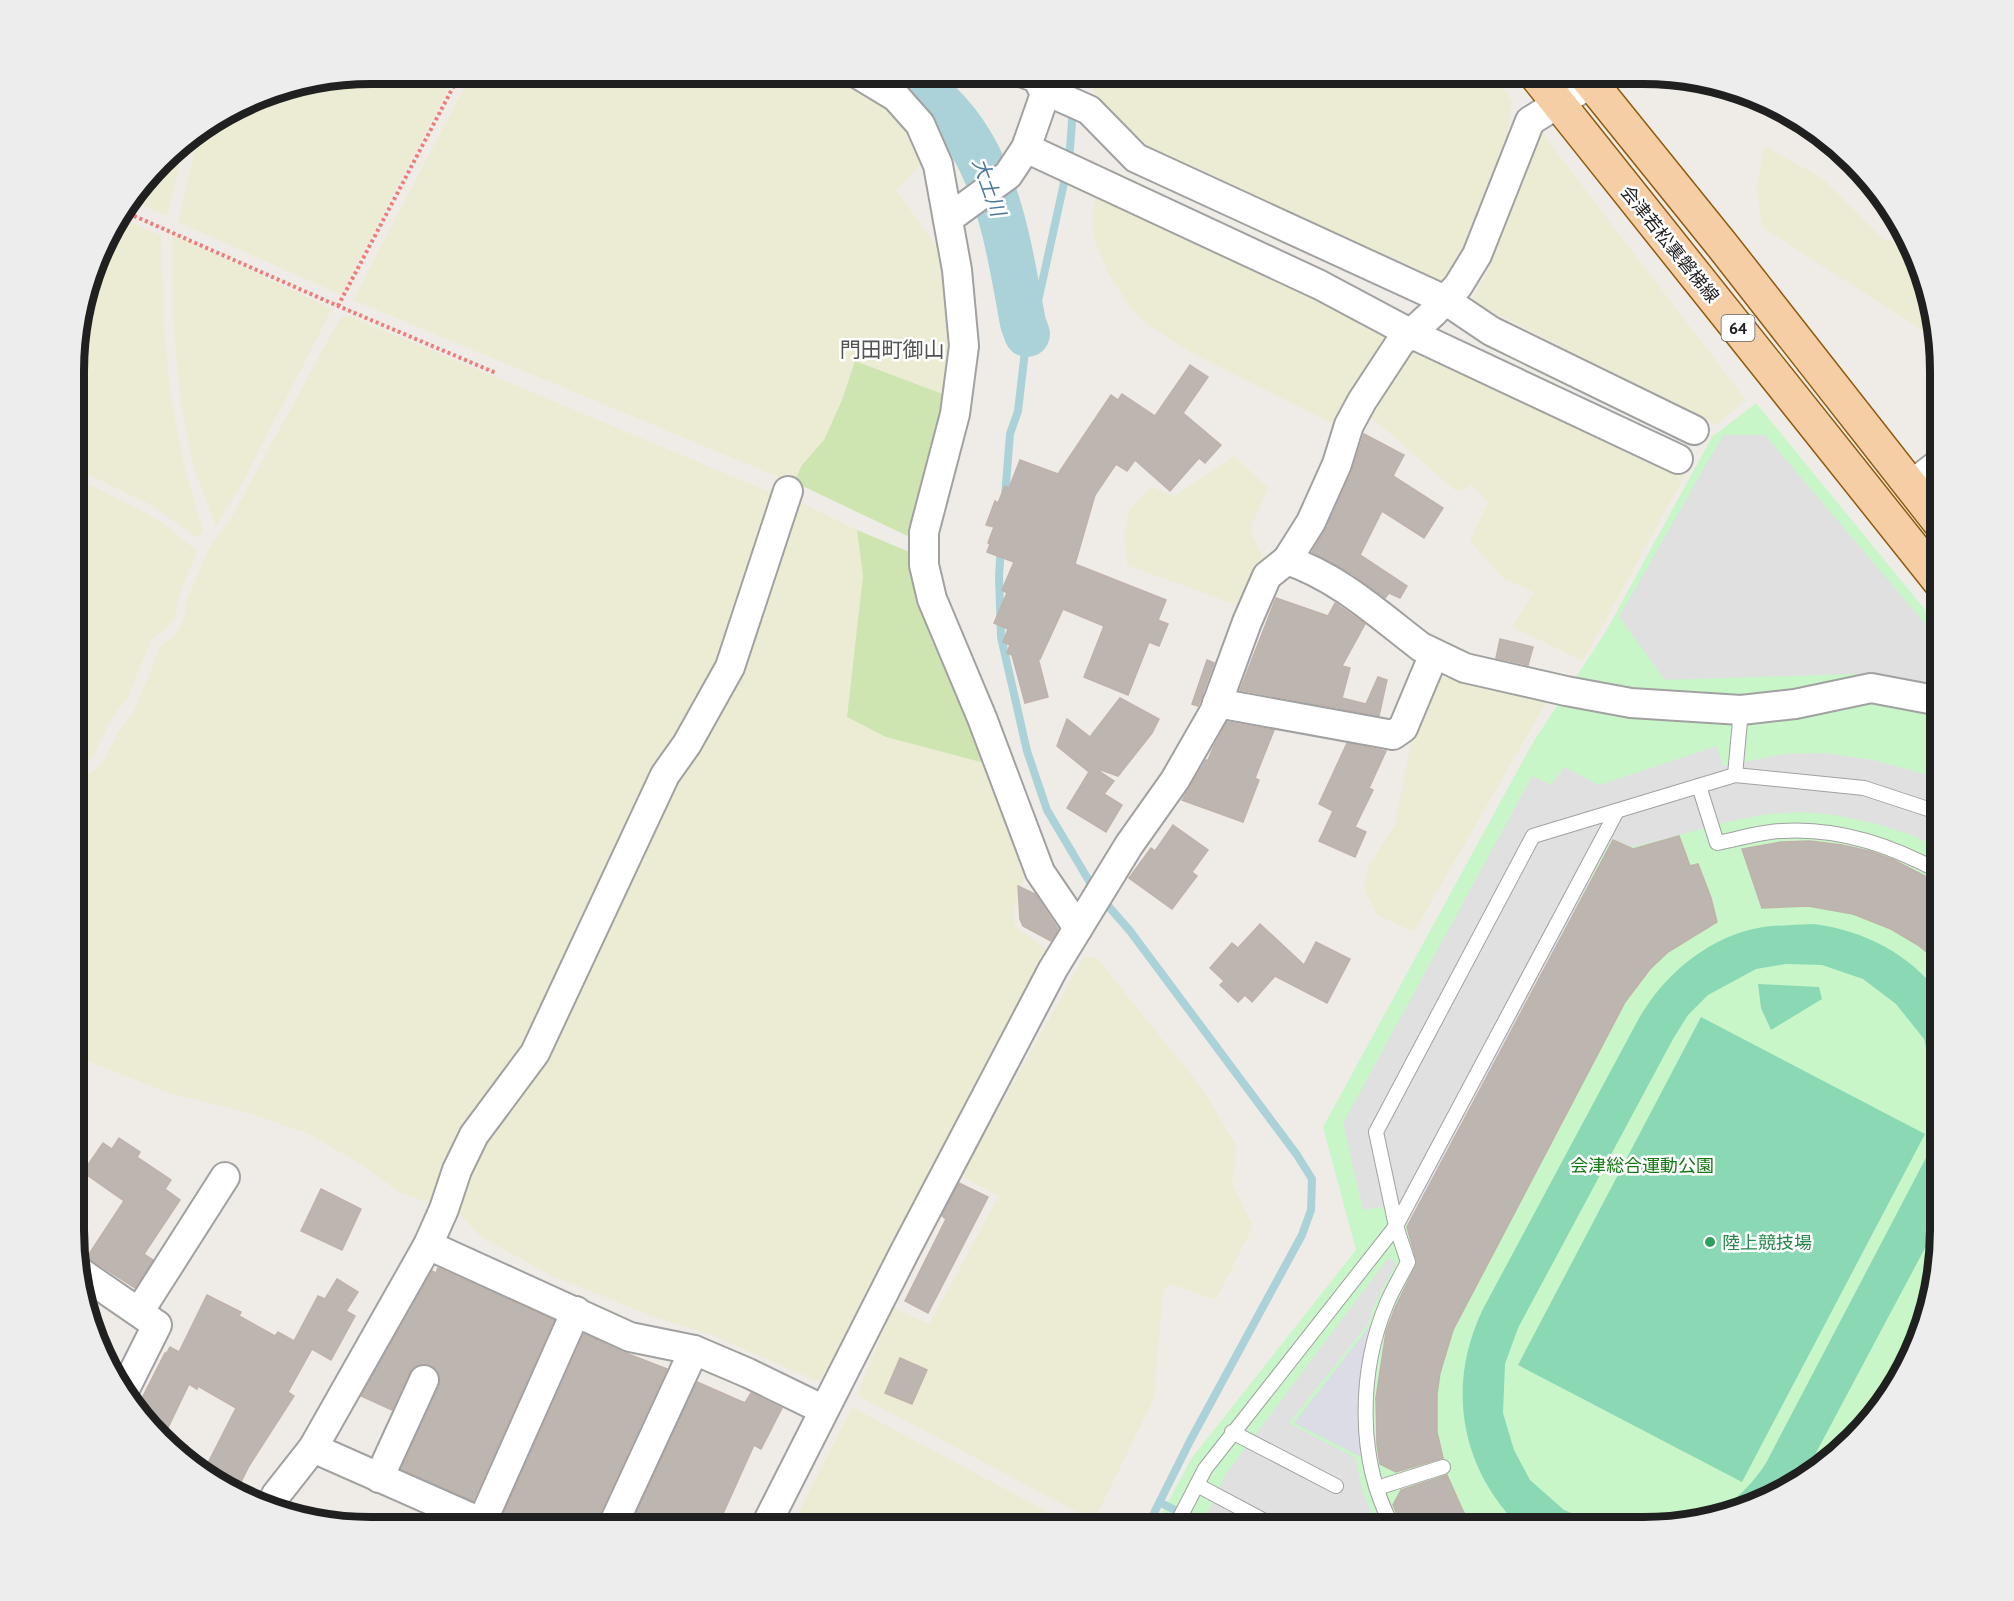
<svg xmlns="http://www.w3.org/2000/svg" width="2014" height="1601" font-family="'PT Sans','Noto Sans JP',sans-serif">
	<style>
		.farmland { fill: #ececd4 }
		.grass { fill: #cee5b1 }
		.park { fill: #c8f6c8 }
		.pitch { fill: #8bd8b5 }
		.parking { fill: #e0e0e0 }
		.plaza { fill: #dbdce5 }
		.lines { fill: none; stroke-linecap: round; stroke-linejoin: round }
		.stream { stroke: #abd2d9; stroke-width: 8 }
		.river { stroke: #abd2d9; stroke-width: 46 }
		.building { fill: #bdb5b0; stroke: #c0b2aa; stroke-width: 1.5 }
		.service-casing { stroke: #a1a1a1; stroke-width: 16 }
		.minor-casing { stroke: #a1a1a1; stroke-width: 32 }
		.primary-casing { stroke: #8f5b0c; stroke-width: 36 }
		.path { stroke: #ef7c78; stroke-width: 4; stroke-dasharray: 3 3; stroke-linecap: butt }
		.service { stroke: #fff; stroke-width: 14 }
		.minor { stroke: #fff; stroke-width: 28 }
		.primary { stroke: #f5cea6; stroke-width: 33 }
		.leisure-dot { fill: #2e9e5b; stroke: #fff; stroke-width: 2 }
		.labels { text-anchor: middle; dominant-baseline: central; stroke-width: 5; stroke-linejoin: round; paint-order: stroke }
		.shield { fill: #fff; stroke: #636363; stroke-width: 1.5 }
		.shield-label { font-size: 16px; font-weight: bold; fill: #202020 }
		.street-label { font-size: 18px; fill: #202020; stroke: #fff }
		.park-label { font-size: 18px; fill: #147716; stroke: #fff }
		.leisure-label { font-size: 18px; fill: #27864d; stroke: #fff; text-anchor: start }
		.water-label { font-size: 20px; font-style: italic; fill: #4c7899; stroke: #fff }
		.quarter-label { font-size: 21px; fill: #535353; stroke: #fff }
		.rim { fill: none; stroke: #202020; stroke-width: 8 }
	</style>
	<rect width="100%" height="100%" fill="#efece7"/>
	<!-- farmland -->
	<g class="farmland">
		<path d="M371,74h85l-115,221 -163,-73 21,-89 76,-44z"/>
		<path d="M471,74h369l40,27 19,9 29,47 -32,33 43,60 17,80 -8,66 -93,-35 -13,39 -18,40 -22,25 -8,17 -21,-7 -420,-175z"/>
		<path d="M1085,74h406l21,27 -8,64 -33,86 -30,37 -285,-135 -57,-53z"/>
		<path d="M1542,133l204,267 -30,25 -245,-124 19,-35 -6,-9 50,-116z"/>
		<path d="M185,141l-18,75 -36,-15 44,-54z"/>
		<path d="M1764,146l58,32 61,61 29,7 6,11 16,81 -172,-111 -5,-38z"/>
		<path d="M1096,192l161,75 136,71 -54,89 -145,-73 -45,-28 -18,-17 -22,-35 -15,-35 -2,-28z"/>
		<path d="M118,217l43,18 3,91 7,73 14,70 18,62 -5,7 -51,-35 -71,-34v-138l37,-109z"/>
		<path d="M172,233l160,76 -91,177 -25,40 -23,-61 -13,-68 -7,-79z"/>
		<path d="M350,316l427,179 -53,165 -196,387 -95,157 -34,-12 -37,-27 -53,-31 -67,-23 -74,-18 -93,-37v-275l21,-12 10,-11 11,-25 17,-22 26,-64 17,-14 7,-15 3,-19 23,-53 20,-26 110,-202z"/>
		<path d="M1413,344l86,37 187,92 -103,188 -71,-34 22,-35 -30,-13 -34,-38 18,-39 -16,-17 -15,7 -94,-82z"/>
		<path d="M1235,456l33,32 -18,42 14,29 -25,47 -112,-41 -2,-31 4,-24 22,-23 23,9z"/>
		<path d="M76,478l61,30 27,16 33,27 -17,42 -5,24 -7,11 -16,11 -25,60 -14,17 -21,42 -17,9z"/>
		<path d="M800,502l57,28 29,207 106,28 33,109 -11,35 1,17 34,25 -228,432 -109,-48 -58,-18 -104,-42 -69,-38 -20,-21 -4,-9 8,-38 45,-67 280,-593z"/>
		<path d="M1441,677l106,24 -133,231 -37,-17 -13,-25 4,-22 27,-44 18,-90z"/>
		<path d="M1084,957h12l106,131 35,59 -5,36 21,43 -37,74 -45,-16 -8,7 -9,107 -60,123 -237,-126 36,-87 36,16 70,-128 -38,-20z"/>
		<path d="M852,1407l224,120h-285z"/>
	</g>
	<!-- grass -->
	<g class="grass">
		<path d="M855,361l93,35 -34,143 -120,-57 8,-17 22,-25 18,-40z"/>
		<path d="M857,530l57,24 78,211 -106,-28 -39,-20 16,-141z"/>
	</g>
	<!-- park -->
	<path class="park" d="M1756,403l184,225v622l-22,94 -51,83 -58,50 -52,28 -114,22h-488l36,-68 165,-209 -33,-123 209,-383 73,-111 107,-196z"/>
	<!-- pitch -->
	<g class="pitch">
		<path d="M1814,924c51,7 94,29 126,70v226l-139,261 -44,24 -43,8c23,-14 37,-27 52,-50l163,-311 6,-28v-41l-11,-44 -28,-35 -33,-25 -41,-14 -36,-1 -30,5 -48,26 -20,20 -15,24 -155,289 -13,36 -2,49 11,37 16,30 34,30 41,17h-85c-60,-59 -74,-142 -37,-218l155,-289c26,-46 71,-84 125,-93 17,-2 34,-2 51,-3z"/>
		<path d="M1758,984l61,3 3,12 -51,31 -10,-22z"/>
		<path d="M1701,1017l224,117 -183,348 -224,-117z"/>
	</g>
	<!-- parking -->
	<g class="parking">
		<path d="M1723,435h42l175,206v49l-85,-16 -190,6 -46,-63z"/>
		<path d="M1717,746l6,20 61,-12 40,-1 49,7 59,16 8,4v70l-26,-14 -37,-12 -42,-9 -34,-3 -33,2 -36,7 -99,26 -23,-6 -199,386 -28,-20 -20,3 -20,-87 189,-347 19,9 13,-18 35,18z"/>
		<path d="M1388,1258l7,3 1,3 -22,41 -6,19 -79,99 67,35 5,28 16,41h-167l-7,-4 22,-48z"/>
	</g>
	<!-- plaza -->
	<path class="plaza" d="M1379,1314l-16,144 -69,-35z"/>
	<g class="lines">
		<!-- stream -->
		<g class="stream">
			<path d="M1074,96l2,-22"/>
			<path d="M1069,162l4,-54"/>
			<path d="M1005,496l5,-62 8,-23 9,-77 6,-10 33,-150"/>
			<path d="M1001,547l-2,29 2,61 26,114 20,59 48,81"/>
			<path d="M1103,900l27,31 167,224 15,24 -1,31 -9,25 -112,206 -43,86"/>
			<path d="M1161,1503l48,24"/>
		</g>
		<!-- river -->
		<path class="river" d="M895,74c14,9 33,18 45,30 58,56 69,144 83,219l4,11"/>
	</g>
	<!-- building -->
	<g class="building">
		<path d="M1190,365l18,12 -25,36 38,32 -16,18 -6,-5 -29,33 -35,-31 -8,11 -11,-7 -21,31 -20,69 91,36 -8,20 10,4 -9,22 -10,-4 -21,53 -44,-18 20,-51 -41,-17 -23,50 -2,-1 10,39 -23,6 -13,-48 -5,-2 3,-8 -7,-3 5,-13 -14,-6 13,-30 -5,-3 12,-28 -27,-10 3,-8 -2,-1 6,-16 -8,-2 9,-24 3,2 7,-17 4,2 11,-28 38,14 53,-79 7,5 4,-6 33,22z"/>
		<path d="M1364,434l40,21 -11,21 50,32 -19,30 -42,-27 -22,44 47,31 -7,12 -11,-5 -4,5 -34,-25 -39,-21 14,-23 26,-58z"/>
		<path d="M1276,598l52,18 7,-13 30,21 -23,42 8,2 -8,30 24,6 12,-27 9,3 -8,36 -139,-26z"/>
		<path d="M1500,639l33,8 -5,18 -32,-7z"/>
		<path d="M1207,660l7,3 -16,43 -6,-2z"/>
		<path d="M1120,698l39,21 -7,14 -34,43 -17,-6 -1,2 14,9 -10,13 18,11 -16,27 -39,-24 22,-36 -32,-26 10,-27 23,18z"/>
		<path d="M1227,722l47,8 -19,48 4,2 -16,42 -61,-22 24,-40h2l5,-12z"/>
		<path d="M1347,743l39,8 -17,37 4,2 -18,37 11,5 -11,25 -36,-16 14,-30 -14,-7z"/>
		<path d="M1173,825l35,25 -16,22 5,4 -25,33 -43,-31 22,-30 4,3z"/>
		<path d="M1679,836l11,30 8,-2 13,34 6,24 -49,30 -18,17 -25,33 -172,328 -13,43 -3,21v38l6,26 -47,14 -16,-8 -3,-19 -1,-47 10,-66 9,-24 22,-45 -10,-36 206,-387 20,9z"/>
		<path d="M1810,841l32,4 27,6 25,9 46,24v79l-22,-18 -27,-16 -38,-15 -45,-8 -46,2 -20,-59 39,-7z"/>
		<path d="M1018,886l17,8 23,35 -7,12 -28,-15 -3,-7z"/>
		<path d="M1260,924l44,41 12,-23 34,17 -23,44 -52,-27 -23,26 -7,-7 -7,7 -18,-17 4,-4 -14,-13 22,-25 6,5z"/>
		<path d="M119,1138l21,14 -3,5 34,23 -6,9 15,11 -36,54 9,6 -18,28 -48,-31 37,-56 -41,-29 20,-29 9,6z"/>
		<path d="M959,1183l29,14 -60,116 -23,-12 41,-82 -4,-3z"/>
		<path d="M321,1189l40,20 -19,41 -41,-19z"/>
		<path d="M438,1268l116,52 -81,181 -72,-32 38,-82 1,-9 -3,-8 -6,-5 -8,-1 -9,3 -5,6 -17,37 -31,-14 71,-125 4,2z"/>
		<path d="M337,1279l21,13 -12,19 9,5 -24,44 -19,-11 -24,43 6,4 -45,70 -10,20 -34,-17 31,-61 -38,-22 -1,3 -8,-5 -26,54 -25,-32 27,-53 1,1 4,-7 9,5 28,-57 34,17 -2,4 36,20 3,-4 16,9 24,-45 7,3z"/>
		<path d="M584,1334l39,18 44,17 -70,151 -1,7h-88l-5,-12z"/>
		<path d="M900,1358l27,12 -15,34 -27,-11z"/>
		<path d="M697,1382l48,21 6,-10 31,15 -21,41 -7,-4 -37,82h-87z"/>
		<path d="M1447,1475l16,36 11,16h-71l-10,-22 8,-15z"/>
	</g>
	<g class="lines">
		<!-- service casing -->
		<g class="service-casing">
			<g id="service">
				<path d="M1735,775l6,-65"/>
				<path d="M1699,786l18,57c21,-4 43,-11 64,-12 57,-4 110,14 159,41"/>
				<path d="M1232,1432l104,54"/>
				<path d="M1197,1485l79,42"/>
				<path d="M1377,1488l66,-21"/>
				<path d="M1175,1527l30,-58 191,-243 221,-415"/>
				<path d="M1393,1527c-36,-65 -35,-155 -6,-224 6,-14 14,-27 21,-41l-12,-36 -20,-94 157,-296 202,-61 129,13 67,22 9,6"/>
			</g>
		</g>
		<!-- minor casing -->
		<g class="minor-casing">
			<g id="minor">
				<path d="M858,74l38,23 24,27 18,41 19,105 7,76 -9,68 -31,118v33l8,34 50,119 58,154 38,56"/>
				<path d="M1045,94h8l36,16 47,48 309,142 46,31 203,99"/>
				<path d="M1026,148l294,137 90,48 268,126"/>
				<path d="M948,219l60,-44 18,-27 19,-54 -8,-16 -11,-4"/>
				<path d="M1911,485l29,-22"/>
				<path d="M1287,560l24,-38 26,-58 12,-39 13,-24 38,-58 33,-30 25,-27 19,-31 53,-134 61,-38"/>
				<path d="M1217,703l176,32 10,-7 31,-74"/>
				<path d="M428,1245l202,92 64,13 54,23 76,37"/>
				<path d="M80,1272l77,53 -32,64"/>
				<path d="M139,1312l86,-135"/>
				<path d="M313,1448l179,79"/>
				<path d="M379,1478l45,-98"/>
				<path d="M269,1508l7,-13 37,-47 115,-203 16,-36 13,-39 17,-35 61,-82 130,-278 22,-31 43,-77 58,-176"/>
				<path d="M482,1522l94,-211"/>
				<path d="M612,1527l82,-177"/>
				<path d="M765,1527l139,-274 149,-284 76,-124 46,-65 39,-68 33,-90 20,-46 20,-16c51,17 92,55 134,87l44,21 101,23 65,12 110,7 54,-6 76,-16 69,13"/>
			</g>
		</g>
		<!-- primary casing -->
		<g class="primary-casing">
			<g id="primary">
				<path d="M1535,74l405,508"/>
				<path d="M1584,74l138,171 218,278"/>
			</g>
		</g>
		<!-- path -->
		<g class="path">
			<path d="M123,211l215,95 158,67"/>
			<path d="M338,306l122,-232"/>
		</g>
		<!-- service -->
		<use href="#service" class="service"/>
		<!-- minor -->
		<use href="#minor" class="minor"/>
		<!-- primary -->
		<use href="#primary" class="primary"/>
	</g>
	<!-- markers -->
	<circle class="leisure-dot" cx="1710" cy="1242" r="6"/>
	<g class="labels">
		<!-- shield labels -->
		<rect class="shield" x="1721.5" y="315" width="33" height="26" rx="4.5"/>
		<g class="shield-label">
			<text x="1738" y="328">64</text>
		</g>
		<!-- street labels -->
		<g class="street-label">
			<text transform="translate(1670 244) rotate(51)">会津若松裏磐梯線</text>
		</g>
		<!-- park labels -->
		<g class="park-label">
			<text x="1642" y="1165">会津総合運動公園</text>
		</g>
		<!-- leisure labels -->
		<g class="leisure-label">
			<text x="1722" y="1242">陸上競技場</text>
		</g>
		<!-- water labels -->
		<g class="water-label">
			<text transform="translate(989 187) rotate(70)">大土川</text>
		</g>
		<!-- quarter labels -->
		<g class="quarter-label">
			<text x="892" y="349">門田町御山</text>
		</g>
	</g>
	<!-- crop -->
	<path d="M0 0H2014V1601H0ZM371 84H1643A287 287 0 0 1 1930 371V1230A287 287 0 0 1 1643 1517H371A287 287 0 0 1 84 1230V371A287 287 0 0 1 371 84Z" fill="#ededed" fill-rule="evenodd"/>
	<path class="rim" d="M371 84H1643A287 287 0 0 1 1930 371V1230A287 287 0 0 1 1643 1517H371A287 287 0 0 1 84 1230V371A287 287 0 0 1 371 84Z"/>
</svg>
